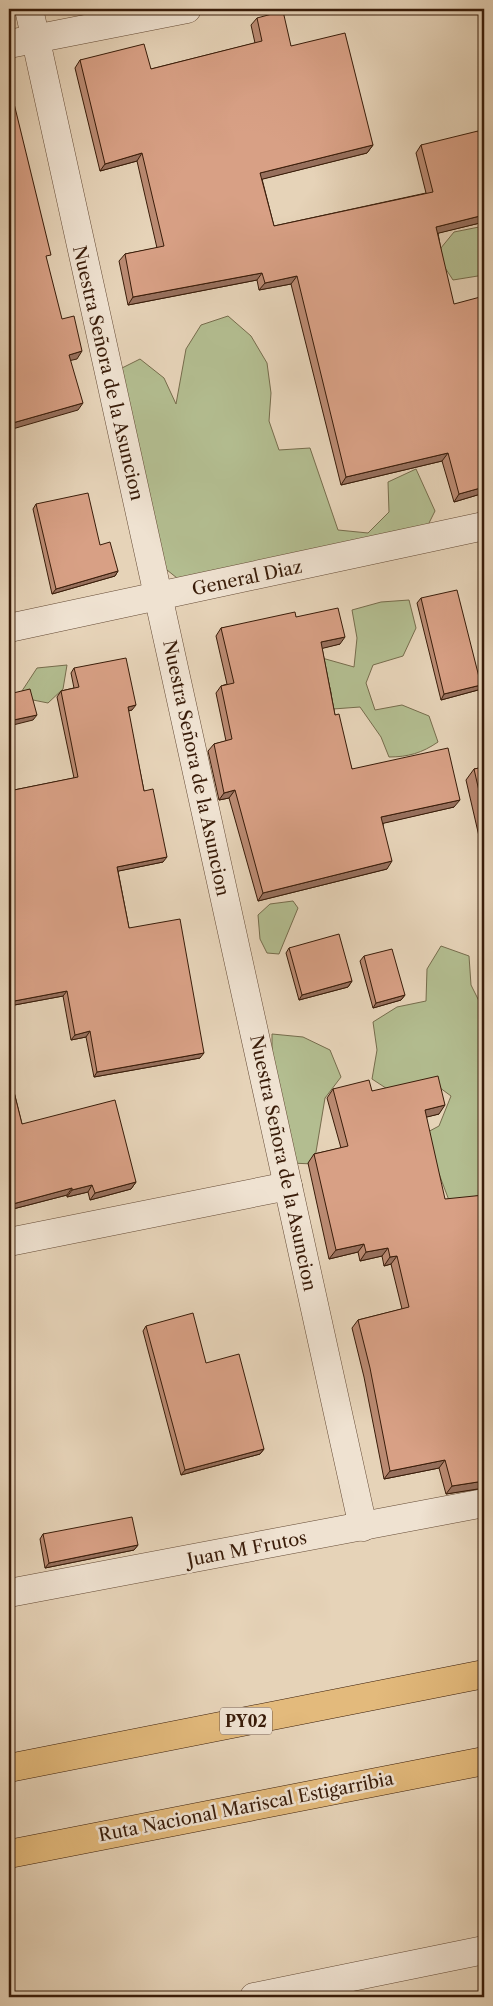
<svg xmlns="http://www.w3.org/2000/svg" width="493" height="2006" font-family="'Libre Caslon Text',serif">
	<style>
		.green { fill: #b3bd90; stroke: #766c4c }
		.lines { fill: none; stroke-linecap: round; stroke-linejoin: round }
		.minor-casing { stroke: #644a35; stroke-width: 29 }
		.trunk-casing { stroke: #391c09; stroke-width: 29 }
		.minor { stroke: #efe2d1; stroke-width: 28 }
		.trunk { stroke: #e3ba7c; stroke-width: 28 }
		.wall { fill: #ba8a72; stroke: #391c09 }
		.shaded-wall { fill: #97705d; stroke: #391c09 }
		.building { fill: #d8a085; stroke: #391c09 }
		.labels { text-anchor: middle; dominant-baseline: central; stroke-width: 5; stroke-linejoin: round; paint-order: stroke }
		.shield { fill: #efe2d1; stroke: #705745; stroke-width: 1 }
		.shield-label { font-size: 16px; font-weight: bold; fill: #391c09 }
		.street-label { font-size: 18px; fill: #391c09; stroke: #efe2d1 }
	</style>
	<rect width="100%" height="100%" fill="#e6d3b8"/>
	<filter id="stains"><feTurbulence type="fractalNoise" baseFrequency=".004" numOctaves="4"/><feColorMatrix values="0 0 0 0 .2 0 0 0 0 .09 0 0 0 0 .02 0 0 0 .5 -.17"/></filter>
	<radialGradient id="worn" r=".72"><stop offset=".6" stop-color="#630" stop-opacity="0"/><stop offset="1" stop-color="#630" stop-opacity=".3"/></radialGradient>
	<!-- green -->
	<g class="green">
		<path d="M484,226v49l-31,5 -17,-26 18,-22z"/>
		<path d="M228,316l23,20 16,27 4,30 -2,28 10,29 31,-2 28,82 30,3 21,-21 -1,-30 28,-13 19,42 -13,26 -240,45 -20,-16 -50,-193 28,-14 24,19 12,26 10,-55 15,-24z"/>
		<path d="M409,600l7,28 -13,28 -30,9 -7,18 9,27 27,-5 27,11 9,26c-16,11 -30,15 -49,15l-8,-20 -21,-30 -27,2 -2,-17 -9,-34 32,9 3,-29 -5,-28 29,-8z"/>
		<path d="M67,665l-4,24 -15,14 -30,-6 19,-29z"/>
		<path d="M293,901l5,7 -19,46 -12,-1 -7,-14 -2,-24 12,-11z"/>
		<path d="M441,946l28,10 2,29 13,26v183l-34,9 -26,-69 15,-8 12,-30 -19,-14 -40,10 -20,-13 5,-29 -4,-28 24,-15 29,-6 1,-32z"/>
		<path d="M272,1034l31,3 27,13 11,27 -16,21 -11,66 -24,-1 -18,-97z"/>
	</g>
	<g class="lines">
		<!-- minor casing -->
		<g class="minor-casing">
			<g id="minor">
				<path d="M29,9l334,1518"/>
				<path d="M9,44l178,-35"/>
				<path d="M9,628l475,-102"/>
				<path d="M9,1242l279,-56"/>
				<path d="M9,1593l475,-90"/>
				<path d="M254,1997l230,-47"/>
			</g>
		</g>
		<!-- trunk casing -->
		<g class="trunk-casing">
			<g id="trunk">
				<path d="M9,1768l475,-94"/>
				<path d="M9,1854l475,-93"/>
			</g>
		</g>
		<!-- minor -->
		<use href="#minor" class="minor"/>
		<!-- trunk -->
		<use href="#trunk" class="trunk"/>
	</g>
	<!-- wall -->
	<g class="wall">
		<path d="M257,18l34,28 82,99 -6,8 -105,26 12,47 152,-33 -10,-40 5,-8 63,8v69l-46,11 46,260 -30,9 -12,-41 -101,24 -50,-201 -32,6 -2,-10 -129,25 -9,-44 6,-7 32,-6 -20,-87 -37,10 -25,-103 5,-8 71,9 104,-26 -4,-18z"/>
		<path d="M36,504l64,41 18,26 -3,5 -63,18 -19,-85z"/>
		<path d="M421,598l60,87 -3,5 -37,10 -24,-97z"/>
		<path d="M296,617l44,27 -18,4 13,67 17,54 102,38 -71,16 4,46 -129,32 -29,-103 -10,2 -11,-49 6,-7 12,-3 -10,-48 5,-7 6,-2 -11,-48 5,-8z"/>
		<path d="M74,668l58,42 -4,1 16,80 19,71 -45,9 11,57 71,130 -106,19 -8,-40 -15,3 -8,-44 -54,10v-215l65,-13 -17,-81 4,-6 13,-3 -3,-15z"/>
		<path d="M484,767v91l-18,-78 8,-11z"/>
		<path d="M289,948l63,33 -4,6 -49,13 -13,-47z"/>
		<path d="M364,956l41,39 -4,5 -28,8 -13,-47z"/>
		<path d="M9,1072l13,52 114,58 -5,7 -41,11 -2,-8 -21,5v-2l-58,15z"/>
		<path d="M333,1089l39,2 67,23 -13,3 58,371 -38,6 -7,-26 -55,11 -20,-102 -12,-49 6,-8 44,-11 -11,-45 -7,2 -2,-10 -22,5 -2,-9 -29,7 -21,-96 6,-9 27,-6 -14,-50z"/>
		<path d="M146,1326l118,123 -4,5 -79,21 -38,-144z"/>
		<path d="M43,1534l95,11 -4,5 -89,18 -5,-29z"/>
	</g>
	<!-- shaded-wall -->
	<g class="shaded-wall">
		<path d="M373,145l-6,8 -112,28 5,-8z"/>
		<path d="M142,153l-5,8 -37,10 5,-7z"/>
		<path d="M484,215v7l-53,13 5,-8z"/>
		<path d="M262,273l-5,7 -129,25 5,-8z"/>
		<path d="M297,276l-6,8 -32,6 6,-7z"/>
		<path d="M82,351l-5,8 -13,3 5,-7z"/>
		<path d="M83,403l-5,7 -69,20v-6z"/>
		<path d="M448,453l-6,8 -101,24 5,-8z"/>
		<path d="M484,487v6l-30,9 5,-8z"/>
		<path d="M118,571l-3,5 -63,18 4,-5z"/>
		<path d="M345,637l-5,7 -24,6 5,-8z"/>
		<path d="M481,685l-3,5 -37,10 3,-6z"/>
		<path d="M136,705l-4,5 -8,2 4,-5z"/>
		<path d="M37,715l-4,5 -24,6v-5z"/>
		<path d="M235,790l-6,8 -10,2 5,-7z"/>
		<path d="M460,800l-6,7 -78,18 5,-8z"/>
		<path d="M167,857l-4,5 -49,10 3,-5z"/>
		<path d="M392,861l-5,8 -129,32 5,-8z"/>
		<path d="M352,981l-4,6 -49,13 3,-5z"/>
		<path d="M67,991l-4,5 -54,10v-4z"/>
		<path d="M405,995l-4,5 -28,8 3,-5z"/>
		<path d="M90,1031l-4,6 -15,3 4,-5z"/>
		<path d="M204,1053l-4,5 -106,19 3,-5z"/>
		<path d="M445,1105l-6,9 -20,5 6,-9z"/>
		<path d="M136,1182l-5,7 -41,11 5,-7z"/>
		<path d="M92,1185l-4,7 -21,5 5,-7z"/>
		<path d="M72,1188l-5,7 -58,15v-5z"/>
		<path d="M364,1244l-6,8 -29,7 7,-9z"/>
		<path d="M388,1248l-6,8 -22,5 6,-9z"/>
		<path d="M397,1256l-6,8 -7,2 6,-9z"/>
		<path d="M264,1449l-4,5 -79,21 4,-5z"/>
		<path d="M445,1460l-6,8 -55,11 6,-8z"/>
		<path d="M484,1481v7l-38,6 6,-8z"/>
		<path d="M138,1545l-4,5 -89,18 4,-5z"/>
	</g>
	<!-- building -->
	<g class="building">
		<path d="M283,11l8,35 54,-13 28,112 -113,28 14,53 159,-34 -12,-47 57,-14 5,22h1v62l-48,12 18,77 30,-8v191l-25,7 -11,-41 -102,24 -49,-201 -32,7 -3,-10 -129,24 -8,-43 39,-8 -22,-93 -37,11 -25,-104 64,-16 7,25 111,-28 -5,-23z"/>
		<path d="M9,83l42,172 -5,1 16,63 12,-3 8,35 -13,4 14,48 -74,21z"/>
		<path d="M88,493l12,52 10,-3 8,29 -62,18 -20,-85z"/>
		<path d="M457,590l24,95 -37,9 -23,-96z"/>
		<path d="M338,608l7,29 -24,5 14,73 4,-1 13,55 96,-21 12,52 -79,17 11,44 -129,32 -28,-103 -11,3 -10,-49 18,-5 -11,-53 13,-3 -13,-55 74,-16 1,5z"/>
		<path d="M126,658l10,47 -8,2 16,84 9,-2 14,68 -50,10 12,61 51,-9 24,134 -107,19 -7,-41 -15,4 -8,-44 -58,11v-211l69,-14 -17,-86 18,-4 -5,-19z"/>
		<path d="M30,689l7,26 -28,6v-27z"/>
		<path d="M484,767v46l-10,-44z"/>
		<path d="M339,934l13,47 -50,14 -13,-47z"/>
		<path d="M392,949l13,46 -29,8 -12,-47z"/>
		<path d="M9,1072l13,52 93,-24 21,82 -41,11 -3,-8 -20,5v-2l-63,17z"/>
		<path d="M438,1076l7,29 -20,5 20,89 39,-4v286l-32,5 -7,-26 -55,11 -20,-103 -12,-48 51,-13 -12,-51 -7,1 -2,-9 -22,4 -2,-8 -28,6 -22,-96 34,-8 -15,-57 36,-9 3,11z"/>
		<path d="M193,1313l13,50 33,-9 25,95 -79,21 -39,-144z"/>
		<path d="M132,1517l6,28 -89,18 -6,-29z"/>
	</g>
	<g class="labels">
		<!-- shield labels -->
		<rect class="shield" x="220" y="1707.5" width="52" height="27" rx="4"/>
		<g class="shield-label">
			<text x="246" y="1721">PY02</text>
		</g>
		<!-- street labels -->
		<g class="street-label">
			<text transform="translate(108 373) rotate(77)">Nuestra Señora de la Asuncion</text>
			<text transform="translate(247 578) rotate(-12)">General Diaz</text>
			<text transform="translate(196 768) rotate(78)">Nuestra Señora de la Asuncion</text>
			<text transform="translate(283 1163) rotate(78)">Nuestra Señora de la Asuncion</text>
			<text transform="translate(247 1549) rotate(-11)">Juan M Frutos</text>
			<text transform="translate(246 1807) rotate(-11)">Ruta Nacional Mariscal Estigarribia</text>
		</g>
	</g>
	<!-- margin -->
	<rect width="493" height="2006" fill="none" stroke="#e6d3b8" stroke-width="30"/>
	<rect x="10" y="10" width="473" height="1986" fill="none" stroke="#391c09" stroke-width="2.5"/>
	<rect x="15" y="15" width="463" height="1976" fill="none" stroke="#391c09"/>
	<rect width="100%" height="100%" filter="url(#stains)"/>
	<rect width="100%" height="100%" fill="url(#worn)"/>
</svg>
